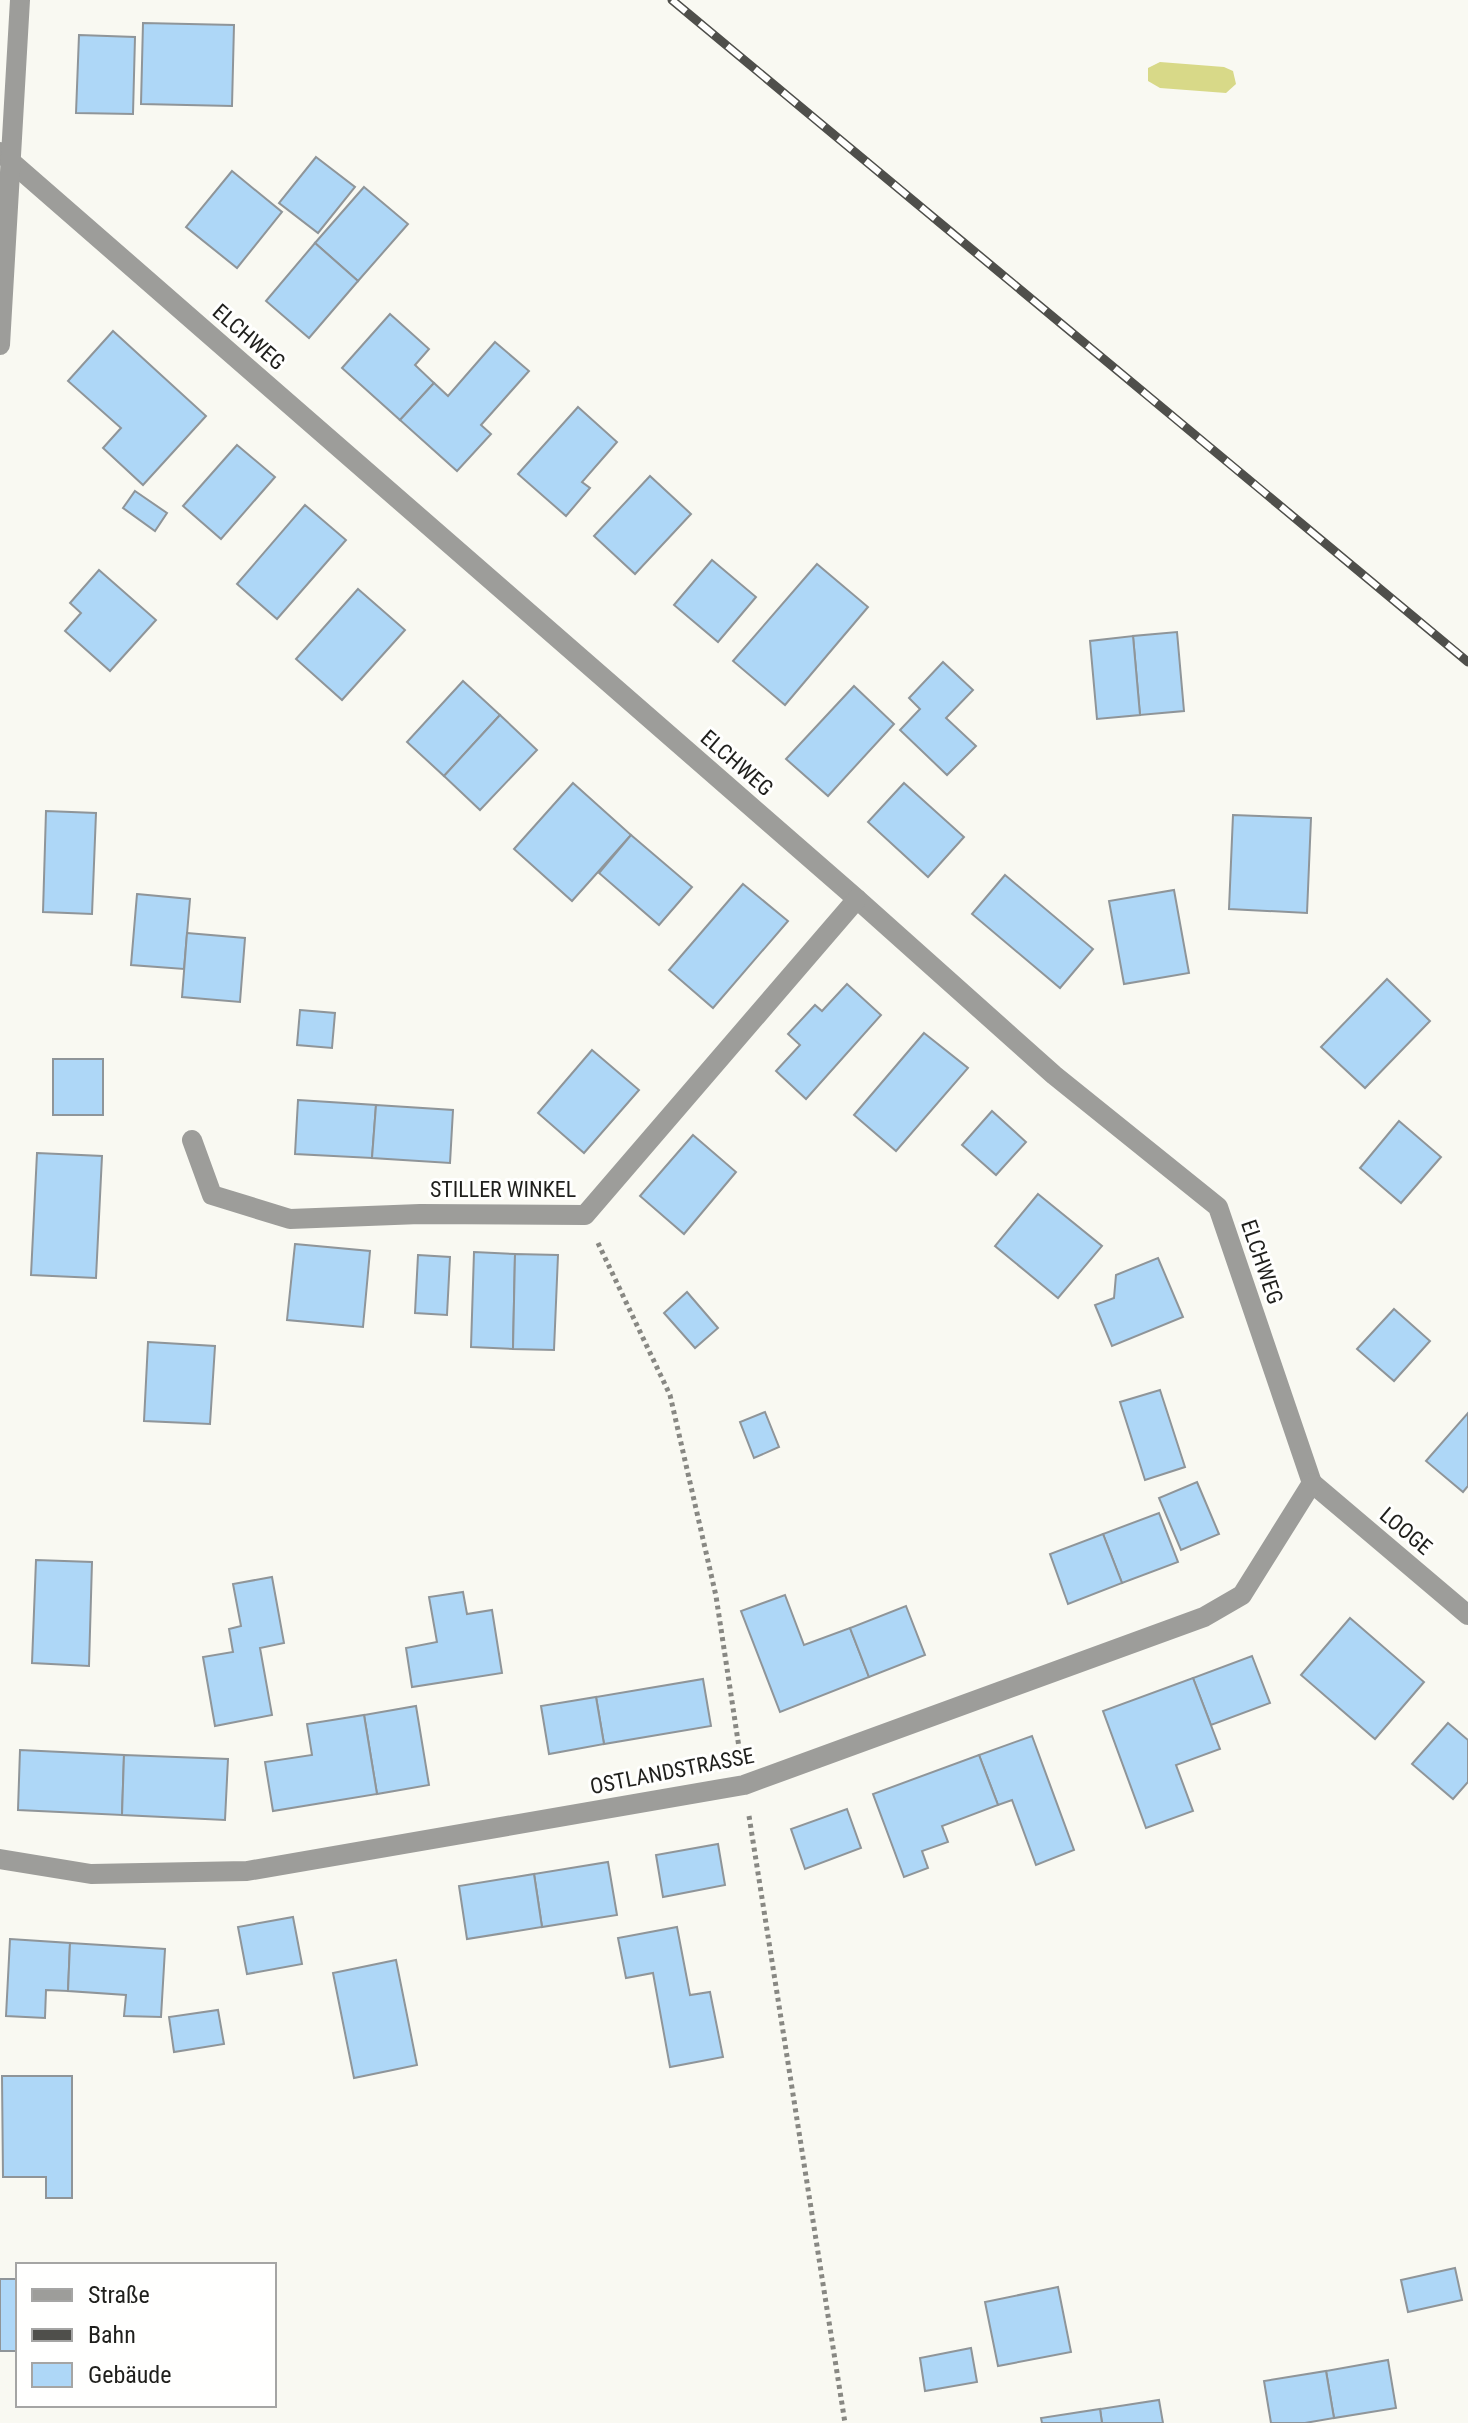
<svg xmlns="http://www.w3.org/2000/svg" width="1468" height="2423" font-family="'Roboto Condensed',sans-serif">
	<style>
		.water { fill: #d8d988 }
		.building { fill: #aed7f7; stroke: #8f9599; stroke-width: 2 }
		.lines { fill: none; stroke-linecap: round; stroke-linejoin: round }
		.path { stroke: #888883; stroke-width: 5; stroke-dasharray: 4 4; stroke-linecap: butt }
		.minor { stroke: #9d9d9a; stroke-width: 20 }
		.rail-casing { stroke: #4f4f4b; stroke-width: 9 }
		.rail { stroke: #fffffe; stroke-width: 6; stroke-dasharray: 18; stroke-linecap: butt }
		.labels { text-anchor: middle; dominant-baseline: central; stroke-width: 6; stroke-linejoin: round; paint-order: stroke }
		.street-label { font-size: 22px; fill: #1f1f1c; stroke: #fffffe }
	</style>
	<rect width="100%" height="100%" fill="#f9f9f2"/>
	<!-- water -->
	<path class="water" d="M1160,62l64,5 9,4 3,13 -10,9 -66,-5 -12,-7v-13z"/>
	<!-- building -->
	<g class="building">
		<path d="M143,23l91,2 -2,81 -91,-2z"/>
		<path d="M79,35l56,2 -2,77 -57,-1z"/>
		<path d="M316,157l39,30 -37,46 -39,-30z"/>
		<path d="M232,171l50,41 -45,56 -51,-41z"/>
		<path d="M364,187l44,37 -50,57 -43,-38z"/>
		<path d="M315,243l43,38 -49,57 -43,-37z"/>
		<path d="M390,314l39,35 -14,16 19,18 -34,37 -58,-52z"/>
		<path d="M113,331l93,85 -63,69 -40,-37 18,-20 -53,-47z"/>
		<path d="M495,342l34,29 -48,54 10,9 -34,37 -57,-51 34,-37 14,13z"/>
		<path d="M578,407l39,35 -35,40 8,6 -24,28 -48,-42z"/>
		<path d="M237,445l38,32 -54,62 -38,-33z"/>
		<path d="M650,476l41,38 -56,60 -41,-38z"/>
		<path d="M135,491l32,22 -12,18 -32,-23z"/>
		<path d="M305,505l41,35 -69,79 -40,-35z"/>
		<path d="M712,560l44,37 -38,45 -44,-37z"/>
		<path d="M817,564l51,43 -83,98 -52,-44z"/>
		<path d="M99,570l57,50 -46,51 -45,-40 16,-18 -11,-10z"/>
		<path d="M358,589l47,41 -63,70 -46,-41z"/>
		<path d="M1177,632l7,79 -44,4 -7,-79z"/>
		<path d="M1133,636l7,79 -43,4 -7,-78z"/>
		<path d="M943,662l30,28 -27,28 30,28 -29,29 -47,-45 20,-21 -11,-11z"/>
		<path d="M463,681l37,34 -56,61 -37,-34z"/>
		<path d="M854,686l40,38 -66,72 -42,-37z"/>
		<path d="M500,715l37,35 -57,60 -36,-34z"/>
		<path d="M573,783l58,52 -59,66 -58,-52z"/>
		<path d="M904,783l60,54 -36,40 -60,-55z"/>
		<path d="M46,811l50,2 -4,101 -49,-2z"/>
		<path d="M1233,815l78,3 -4,95 -78,-4z"/>
		<path d="M631,835l61,52 -33,38 -60,-52z"/>
		<path d="M1005,875l88,74 -33,39 -88,-74z"/>
		<path d="M743,884l45,37 -75,87 -44,-38z"/>
		<path d="M1174,890l15,83 -65,11 -15,-83z"/>
		<path d="M137,894l53,5 -6,70 -53,-4z"/>
		<path d="M187,933l58,5 -5,64 -58,-5z"/>
		<path d="M1387,979l43,42 -65,67 -44,-41z"/>
		<path d="M847,984l34,31 -75,84 -30,-28 24,-26 -12,-11 27,-29 7,6z"/>
		<path d="M300,1010l35,3 -3,35 -35,-3z"/>
		<path d="M924,1033l44,35 -72,83 -42,-36z"/>
		<path d="M592,1050l47,40 -55,63 -46,-40z"/>
		<rect x="53" y="1059" width="50" height="56"/>
		<path d="M298,1100l78,5 -4,53 -77,-4z"/>
		<path d="M376,1105l77,5 -3,53 -78,-5z"/>
		<path d="M992,1111l34,31 -30,33 -34,-30z"/>
		<path d="M1399,1121l42,36 -40,46 -41,-35z"/>
		<path d="M693,1135l43,37 -52,62 -44,-38z"/>
		<path d="M37,1153l65,3 -6,122 -65,-3z"/>
		<path d="M1038,1194l64,52 -44,52 -63,-52z"/>
		<path d="M295,1244l75,7 -7,76 -76,-7z"/>
		<path d="M474,1252l41,2 -2,95 -42,-2z"/>
		<path d="M515,1254l43,1 -4,95 -41,-1z"/>
		<path d="M418,1255l32,2 -3,58 -32,-2z"/>
		<path d="M1158,1258l25,59 -71,29 -17,-41 19,-7 2,-23z"/>
		<path d="M687,1292l31,36 -23,20 -31,-35z"/>
		<path d="M1394,1309l36,32 -36,40 -37,-32z"/>
		<path d="M148,1342l67,4 -5,78 -66,-3z"/>
		<path d="M1160,1390l25,77 -40,13 -25,-78z"/>
		<path d="M765,1412l14,35 -25,11 -14,-36z"/>
		<path d="M1468,1413v73l-5,6 -37,-31z"/>
		<path d="M1197,1482l22,52 -38,16 -22,-52z"/>
		<path d="M1159,1513l19,49 -56,21 -19,-49z"/>
		<path d="M1103,1534l19,49 -54,21 -18,-50z"/>
		<path d="M36,1560l56,2 -3,104 -57,-3z"/>
		<path d="M272,1577l12,66 -24,5 12,67 -57,11 -12,-69 30,-5 -4,-23 12,-3 -8,-42z"/>
		<path d="M463,1592l4,22 25,-4 10,63 -90,14 -6,-39 31,-6 -8,-45z"/>
		<path d="M785,1595l19,50 46,-17 19,49 -89,35 -39,-101z"/>
		<path d="M906,1606l19,49 -56,22 -19,-49z"/>
		<path d="M1350,1618l74,64 -49,57 -74,-64z"/>
		<path d="M1252,1656l18,47 -59,22 -18,-47z"/>
		<path d="M1193,1678l27,71 -44,16 17,46 -47,17 -43,-117z"/>
		<path d="M703,1679l8,47 -107,18 -8,-47z"/>
		<path d="M596,1697l8,47 -55,10 -8,-48z"/>
		<path d="M416,1706l13,79 -52,9 -13,-79z"/>
		<path d="M364,1715l13,79 -104,17 -8,-49 47,-7 -5,-31z"/>
		<path d="M1448,1723l20,17v42l-15,17 -41,-35z"/>
		<path d="M1032,1736l42,114 -38,15 -24,-65 -14,5 -19,-50z"/>
		<path d="M20,1750l104,5 -2,60 -104,-5z"/>
		<path d="M124,1755l104,4 -3,61 -103,-5z"/>
		<path d="M979,1755l19,50 -56,21 6,16 -26,9 6,17 -24,9 -31,-83z"/>
		<path d="M847,1809l14,39 -56,21 -14,-40z"/>
		<path d="M718,1844l7,41 -62,12 -7,-42z"/>
		<path d="M608,1862l9,53 -75,12 -8,-53z"/>
		<path d="M534,1874l8,53 -75,12 -8,-53z"/>
		<path d="M293,1917l9,47 -55,10 -9,-47z"/>
		<path d="M677,1927l13,68 20,-3 13,65 -53,10 -17,-94 -27,5 -8,-40z"/>
		<path d="M10,1939l60,4 -2,48 -22,-1 -1,28 -39,-2z"/>
		<path d="M70,1943l95,6 -4,68 -37,-1 2,-21 -58,-4z"/>
		<path d="M396,1960l21,105 -63,13 -21,-105z"/>
		<path d="M218,2010l6,34 -50,8 -5,-35z"/>
		<path d="M2,2076h70v122h-26v-21h-43z"/>
		<path d="M1455,2268l7,32 -54,12 -7,-32z"/>
		<rect x="0" y="2279" width="18" height="72"/>
		<path d="M1058,2287l13,65 -73,14 -13,-64z"/>
		<path d="M971,2348l6,34 -52,9 -5,-33z"/>
		<path d="M1388,2360l8,48 -62,10 -8,-47z"/>
		<path d="M1326,2371l8,47 -29,5h-34l-7,-42z"/>
		<path d="M1159,2400l4,23h-61l-2,-14z"/>
		<path d="M1100,2409l2,14h-60l-1,-5z"/>
	</g>
	<g class="lines">
		<!-- path -->
		<g class="path">
			<path d="M598,1243l72,152 46,201 24,158"/>
			<path d="M749,1816l96,607"/>
		</g>
		<!-- minor -->
		<g class="minor">
			<path d="M0,152l857,747 197,176 164,132 94,276"/>
			<path d="M0,345l20,-345"/>
			<path d="M192,1140l20,55 78,24 130,-5 165,1 272,-316"/>
			<path d="M1312,1483l156,132"/>
			<path d="M0,1859l91,15 156,-3 497,-86 460,-168 38,-22 70,-112"/>
		</g>
		<!-- rail casing -->
		<g class="rail-casing">
			<path id="rail" d="M672,0l796,662"/>
		</g>
		<!-- rail -->
		<use href="#rail" class="rail"/>
	</g>
	<g class="labels">
		<!-- street labels -->
		<g class="street-label">
			<text transform="translate(249 337) rotate(41)">ELCHWEG</text>
			<text transform="translate(737 763) rotate(41)">ELCHWEG</text>
			<text x="503" y="1189">STILLER WINKEL</text>
			<text transform="translate(1262 1262) rotate(71)">ELCHWEG</text>
			<text transform="translate(1406 1531) rotate(40)">LOOGE</text>
			<text transform="translate(672 1771) rotate(-11)">OSTLANDSTRASSE</text>
		</g>
	</g>
	<!-- legend -->
	<rect x="16" y="2263" width="260" height="144" fill="#fffffe" stroke="#a5a5a4" stroke-width="2"/>
	<rect x="32" y="2289" width="40" height="12" fill="#9d9d9a" stroke="#a5a5a4" stroke-width="2"/>
	<text x="88" y="2303" font-size="24" fill="#1f1f1c">Straße</text>
	<rect x="32" y="2329" width="40" height="12" fill="#4f4f4b" stroke="#a5a5a4" stroke-width="2"/>
	<text x="88" y="2343" font-size="24" fill="#1f1f1c">Bahn</text>
	<rect x="32" y="2363" width="40" height="24" fill="#aed7f7" stroke="#a5a5a4" stroke-width="2"/>
	<text x="88" y="2383" font-size="24" fill="#1f1f1c">Gebäude</text>
</svg>
